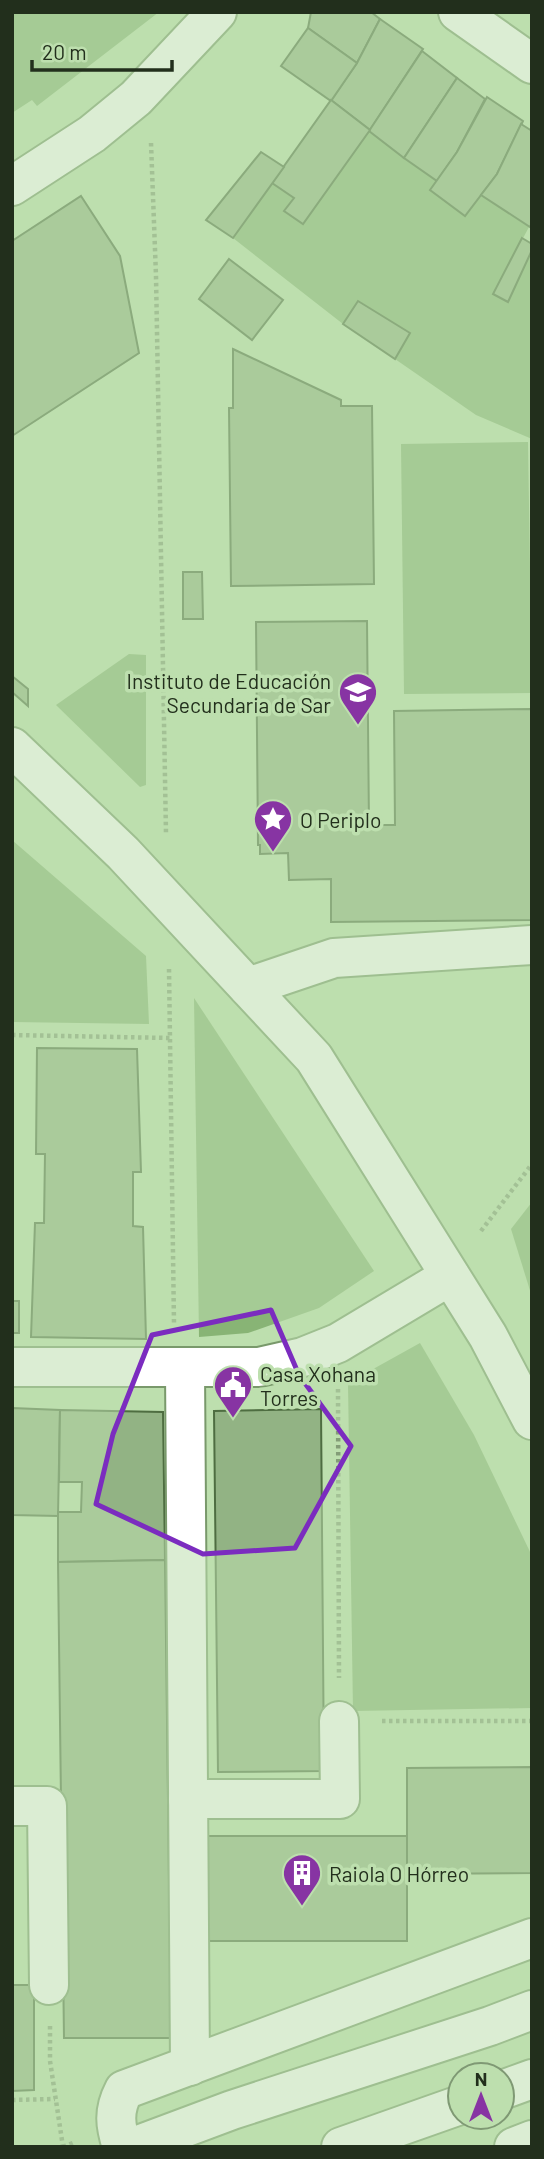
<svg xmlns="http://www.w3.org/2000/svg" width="544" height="2159" font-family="Barlow,sans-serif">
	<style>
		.green { fill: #88b475 }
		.building { fill: #92b384; stroke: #4e6d41; stroke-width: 2 }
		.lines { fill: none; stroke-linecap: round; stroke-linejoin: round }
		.minor-casing { stroke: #79996b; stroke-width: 42 }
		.highway-casing { stroke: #79996b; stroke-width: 42 }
		.path { stroke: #839d77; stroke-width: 4.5; stroke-dasharray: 3.5 3.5; stroke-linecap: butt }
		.minor { stroke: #fff; stroke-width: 38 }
		.highway { stroke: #fff; stroke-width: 38 }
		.marked { fill: none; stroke: #7b2cbf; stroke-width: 5; stroke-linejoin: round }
		.labels { text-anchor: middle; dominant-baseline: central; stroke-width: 7; stroke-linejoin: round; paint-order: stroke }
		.poi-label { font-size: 21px; fill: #222f1c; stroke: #bddfae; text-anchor: start }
	</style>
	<rect width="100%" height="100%" fill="#bddfae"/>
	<!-- green -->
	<g class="green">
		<path d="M12,12h147l-122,94 -5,-6 -20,13z"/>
		<path d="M369,131l68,50 -6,9 34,26 16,-21 48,32 -36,67 14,7 25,-51v189l-56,-24 -81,-56 15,-26 -51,-32 -16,23 -110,-86 39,-55 22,15 -9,13 18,13z"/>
		<path d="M528,442l4,251 -128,1 -3,-250z"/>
		<path d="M129,654l17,1v130l-6,2 -84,-82z"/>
		<path d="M12,840l134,116 3,68 -137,-2z"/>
		<path d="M194,998l180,273 -55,37 -71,25 -49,4z"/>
		<path d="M532,1202v95l-21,-68z"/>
		<path d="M420,1343l54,92 58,121v152l-179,3 -5,-328z"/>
	</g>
	<!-- building -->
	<g class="building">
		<path d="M311,12h60l9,7 -23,44 -49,-35z"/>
		<path d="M380,19l43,30 -53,81 -39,-30 26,-37z"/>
		<path d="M308,28l49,35 -26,38 -50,-35z"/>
		<path d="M422,51l35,27 -53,80 -35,-27z"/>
		<path d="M457,78l28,21 -28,53 -20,29 -33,-23z"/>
		<path d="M487,97l36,24 -26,53 -32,42 -35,-26 27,-38z"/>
		<path d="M331,100l39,30 -67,94 -19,-13 10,-13 -22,-15z"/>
		<path d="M521,124l11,7v92l-2,4 -49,-32 16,-21z"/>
		<path d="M261,152l23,15 -51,71 -27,-18z"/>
		<path d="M81,196l39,60 19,97 -127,83v-195z"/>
		<path d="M522,238l10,6v6l-24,52 -15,-8z"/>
		<path d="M229,259l54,41 -31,40 -53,-41z"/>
		<path d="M358,301l52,32 -15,26 -52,-35z"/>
		<path d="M233,349l108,51v6h31l2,178 -143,2 -2,-178h4z"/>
		<path d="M183,572h19l1,47h-20z"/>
		<path d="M367,621l2,204h26l-1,-114 138,-2v211l-201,2v-43l-42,1 -1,-27 -28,1v-9h-2l-2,-223z"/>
		<path d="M12,676l16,13v17l-16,-14z"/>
		<path d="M37,1048l100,1 4,123h-8v54l10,1 3,112 -115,-2 4,-114h9l1,-69h-9z"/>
		<rect x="12" y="1301" width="7" height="32"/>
		<path d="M12,1408l48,2 -2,106 -46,-1z"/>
		<path d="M321,1409l3,362 -106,1 -4,-361z"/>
		<path d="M60,1410l103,2 2,148 -107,2v-50h23l1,-30h-23z"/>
		<path d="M165,1560l6,478h-107l-6,-476z"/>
		<path d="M532,1767v106l-125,1v-106z"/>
		<rect x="197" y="1836" width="210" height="105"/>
		<path d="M12,1985h22v105l-22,1z"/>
	</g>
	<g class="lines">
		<!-- minor casing -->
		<g class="minor-casing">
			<g id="minor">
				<path d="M458,12l74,52"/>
				<path d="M12,186l80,-52 44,-36 81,-86"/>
				<path d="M12,747l111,106 191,205 174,278 44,84"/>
				<path d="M248,987l86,-29 198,-13"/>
				<path d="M12,1367h247l44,-10 35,-14 112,-67"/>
				<path d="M185,1369l5,697"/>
				<path d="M188,1799h152l-1,-78"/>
				<path d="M12,1806h35l2,179"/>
				<path d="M122,2147c-7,-22 -9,-36 2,-57l408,-152"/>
			</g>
		</g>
		<!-- highway casing -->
		<g class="highway-casing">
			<g id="highway">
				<path d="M502,2090l30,-11"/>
				<path d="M133,2147l99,-37 258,-84 42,-16"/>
				<path d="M341,2147l119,-42"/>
				<path d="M514,2147l18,-7"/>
			</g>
		</g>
		<!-- path -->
		<g class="path">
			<path d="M151,143l5,133 10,558"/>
			<path d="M169,969l5,355"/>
			<path d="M12,1035l158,3"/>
			<path d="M481,1231l51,-67"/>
			<path d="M338,1389l1,289"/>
			<path d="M382,1721h150"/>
			<path d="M50,2026v35l13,86"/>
			<path d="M12,2100l43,-1"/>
			<path d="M63,2147l12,-5"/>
		</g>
		<!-- minor -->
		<use href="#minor" class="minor"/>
		<!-- highway -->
		<use href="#highway" class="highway"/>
	</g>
	<!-- marked area -->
	<path d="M0 0H544V2159H0ZM271,1310l28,65 52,71 -56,102 -92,6 -107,-50 17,-70 39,-99z" fill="#bddfae" fill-opacity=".55" fill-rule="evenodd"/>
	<path class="marked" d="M271,1310l28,65 52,71 -56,102 -92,6 -107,-50 17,-70 39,-99z"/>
	<!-- icons -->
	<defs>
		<g id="school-pin" transform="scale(2.0125)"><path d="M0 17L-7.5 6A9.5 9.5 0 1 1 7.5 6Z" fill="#8734a3" stroke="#bddfae"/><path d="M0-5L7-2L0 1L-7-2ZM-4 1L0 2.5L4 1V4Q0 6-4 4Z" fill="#fff"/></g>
		<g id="sight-pin" transform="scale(2.0125)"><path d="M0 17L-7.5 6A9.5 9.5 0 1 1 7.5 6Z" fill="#8734a3" stroke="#bddfae"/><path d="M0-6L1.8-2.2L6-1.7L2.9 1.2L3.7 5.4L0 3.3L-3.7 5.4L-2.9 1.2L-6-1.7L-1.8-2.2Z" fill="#fff"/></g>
		<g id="civic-pin" transform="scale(2.0125)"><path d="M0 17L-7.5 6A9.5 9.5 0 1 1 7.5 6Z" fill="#8734a3" stroke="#bddfae"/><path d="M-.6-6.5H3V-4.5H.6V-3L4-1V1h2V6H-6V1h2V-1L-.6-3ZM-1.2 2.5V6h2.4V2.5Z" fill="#fff"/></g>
		<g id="building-pin" transform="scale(2.0125)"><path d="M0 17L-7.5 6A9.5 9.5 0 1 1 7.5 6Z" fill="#8734a3" stroke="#bddfae"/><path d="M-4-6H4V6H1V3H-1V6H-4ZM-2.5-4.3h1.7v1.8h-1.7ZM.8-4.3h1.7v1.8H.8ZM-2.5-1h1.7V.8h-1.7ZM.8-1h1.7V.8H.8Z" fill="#fff"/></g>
	</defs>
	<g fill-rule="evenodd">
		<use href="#school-pin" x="358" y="692"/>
		<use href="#sight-pin" x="273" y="819"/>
		<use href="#civic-pin" x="233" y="1385"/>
		<use href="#building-pin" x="302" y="1873"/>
	</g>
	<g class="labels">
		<!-- poi labels -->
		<g class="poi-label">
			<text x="331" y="680" text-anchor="end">Instituto de Educación<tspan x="331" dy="24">Secundaria de Sar</tspan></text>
			<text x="300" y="819">O Periplo</text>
			<text x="260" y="1373">Casa Xohana<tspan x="260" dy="24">Torres</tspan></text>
			<text x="329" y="1873">Raiola O Hórreo</text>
		</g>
	</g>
	<!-- border -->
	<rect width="544" height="2159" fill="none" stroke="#222f1c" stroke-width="28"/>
	<!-- north arrow -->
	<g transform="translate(481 2096)"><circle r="33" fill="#bddfae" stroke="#7f9974" stroke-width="2"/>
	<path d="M0-5L12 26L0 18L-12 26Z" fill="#8734a3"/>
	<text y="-10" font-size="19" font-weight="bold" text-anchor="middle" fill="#222f1c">N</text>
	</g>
	<!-- scale -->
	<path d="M32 60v10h140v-10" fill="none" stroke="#222f1c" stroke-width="3.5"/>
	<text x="42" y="60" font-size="21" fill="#222f1c" stroke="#bddfae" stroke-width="5" paint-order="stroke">20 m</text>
</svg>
